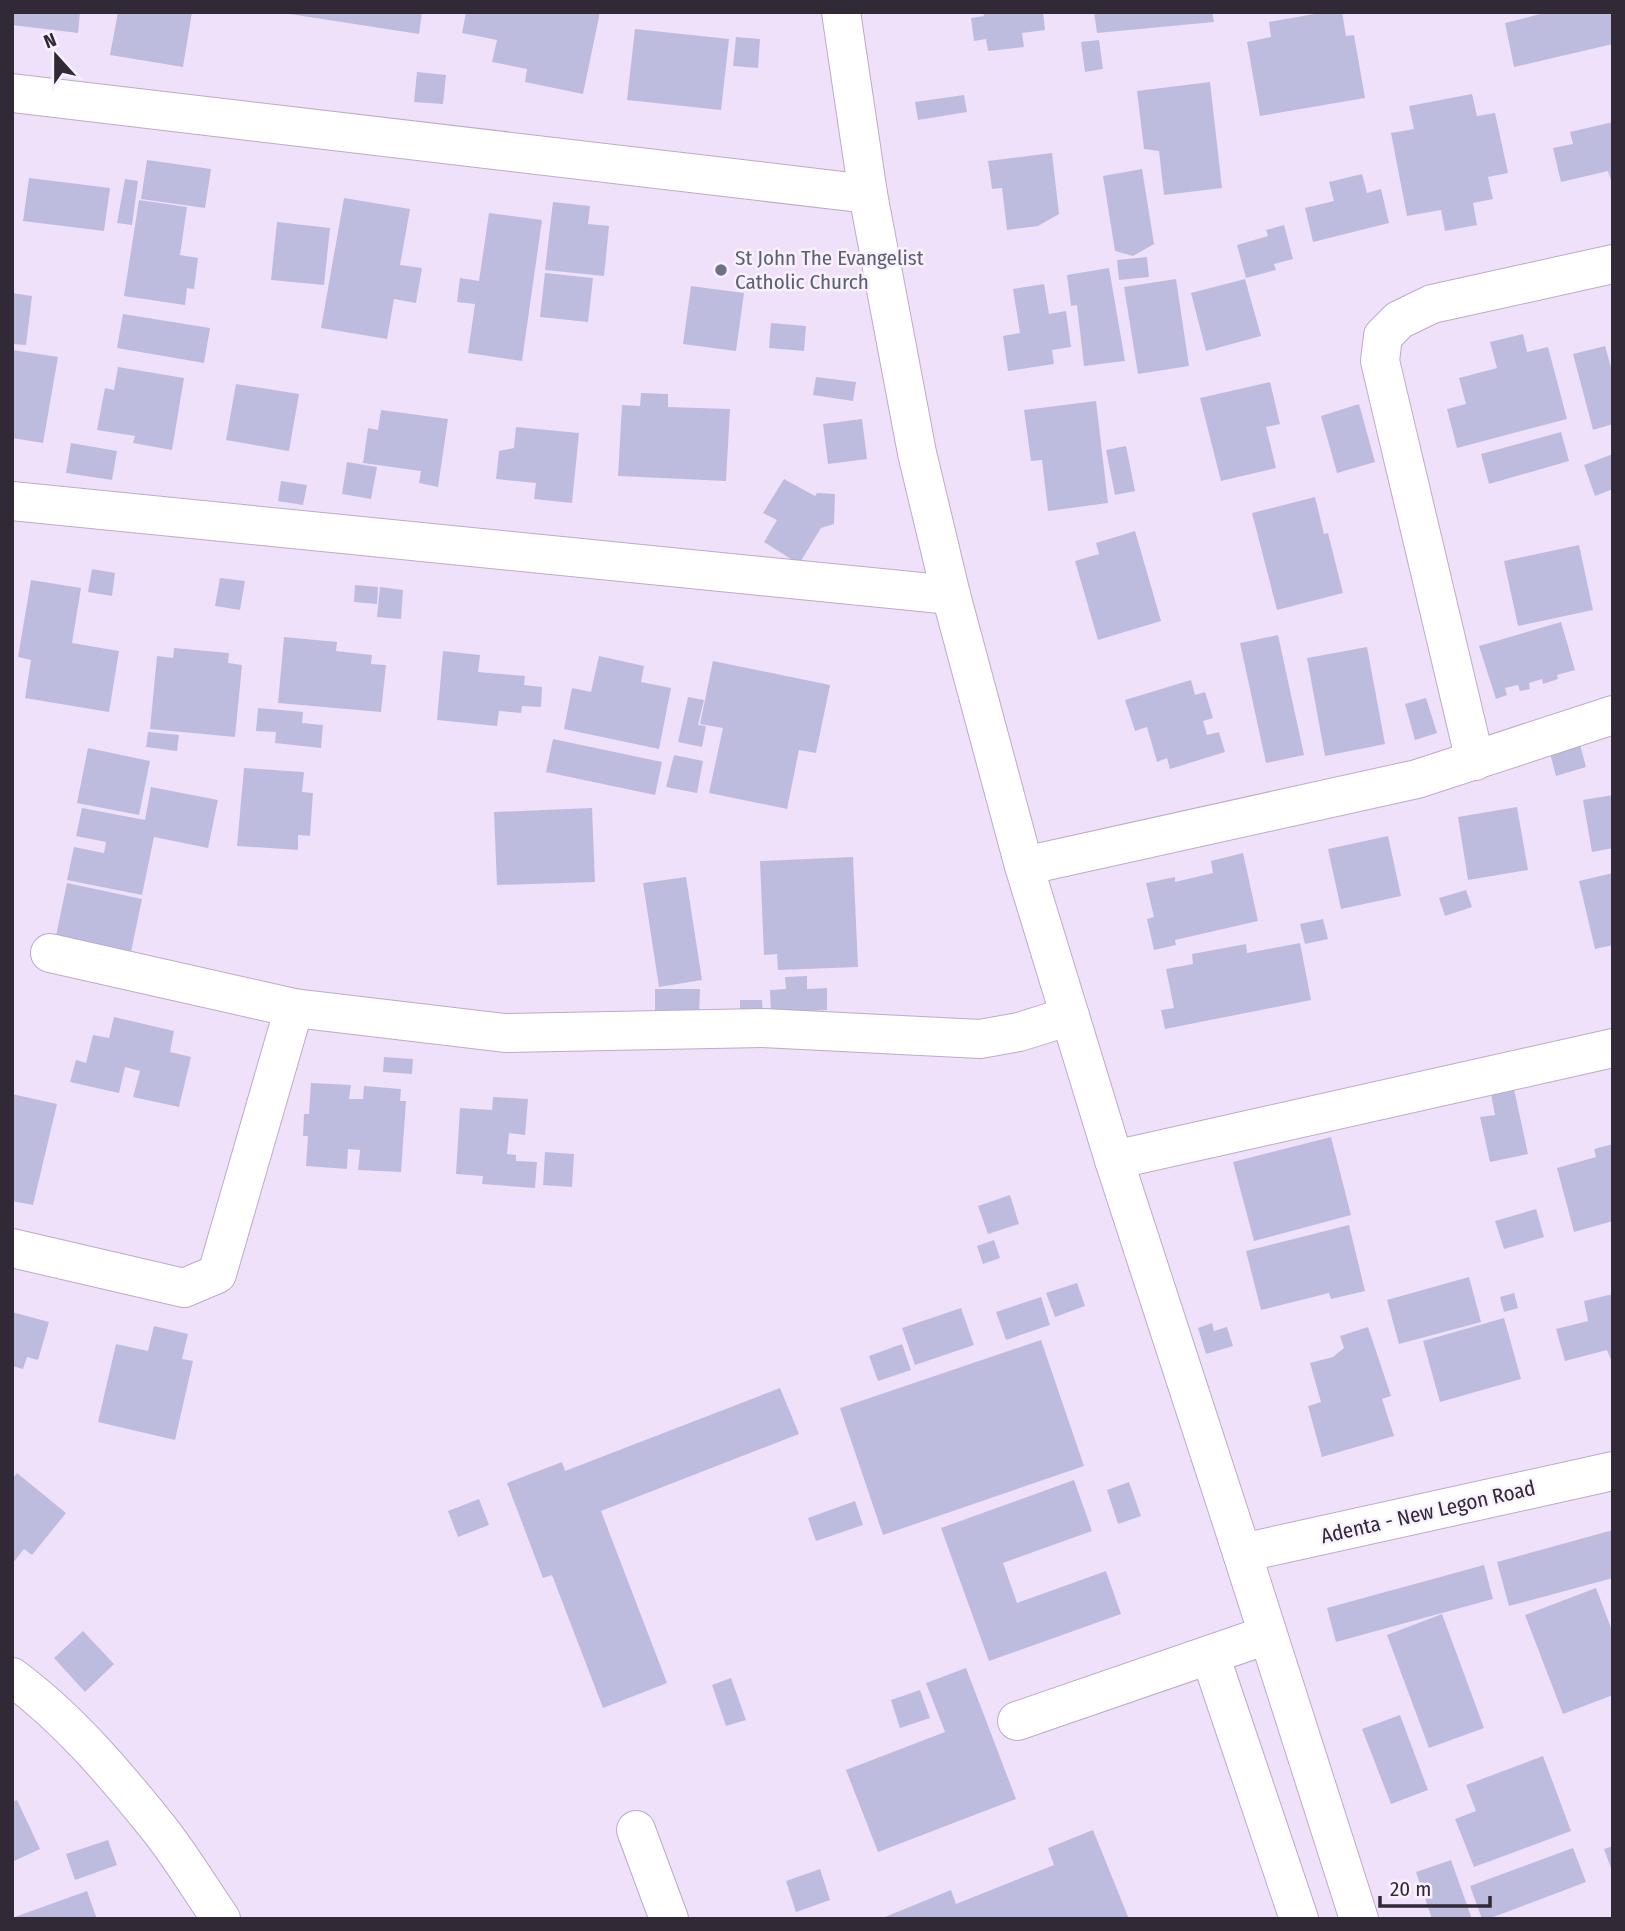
<svg xmlns="http://www.w3.org/2000/svg" width="1625" height="1931" font-family="'Fira Sans Condensed',sans-serif">
	<style>
		.building { fill: #bebcde }
		.lines { fill: none; stroke-linecap: round; stroke-linejoin: round }
		.minor-casing { stroke: #bcaaca; stroke-width: 40 }
		.minor { stroke: #fff; stroke-width: 38 }
		.worship-dot { fill: #6b7280; stroke: #f9f1ff; stroke-width: 2.5 }
		.labels { text-anchor: middle; dominant-baseline: central; stroke-width: 5; stroke-linejoin: round; paint-order: stroke }
		.worship-label { font-size: 21px; fill: #5b616d; stroke: #f9f1ff; text-anchor: start }
		.street-label { font-size: 21px; fill: #312a36; stroke: #f9f1ff }
	</style>
	<rect width="100%" height="100%" fill="#f0e1fb"/>
	<!-- building -->
	<g class="building">
		<path d="M12,12h68l-2,21 -66,-8z"/>
		<path d="M118,12h74l-9,55 -73,-12z"/>
		<path d="M290,12h132l-3,22 -129,-20z"/>
		<path d="M466,12h134l-17,82 -58,-12 2,-13 -35,-7 5,-22 -35,-7z"/>
		<path d="M983,12h60l2,18 -23,3 2,14 -36,4 -2,-12 -12,2 -3,-23 13,-2z"/>
		<path d="M1094,12h118l2,10 -117,11z"/>
		<path d="M1326,12h16l4,24 8,-1 11,63 -105,18 -13,-74 24,-5 -2,-15z"/>
		<path d="M1548,12h65v32l-99,23 -9,-44z"/>
		<path d="M635,29l94,10 -8,71 -94,-10z"/>
		<path d="M736,37l24,2 -2,29 -25,-2z"/>
		<path d="M1099,40l4,29 -18,3 -4,-30z"/>
		<path d="M417,72l29,3 -3,29 -29,-2z"/>
		<path d="M1210,82l12,106 -58,7 -5,-44 -15,-2 -7,-58z"/>
		<path d="M1472,94l5,22 18,-3 13,60 -20,4 5,22 -20,4 4,22 -32,6 -4,-21 -34,6 -16,-83 23,-4 -5,-23z"/>
		<path d="M964,95l3,17 -49,8 -3,-18z"/>
		<path d="M1613,122v65l-5,-16 -47,11 -8,-34 20,-4 -3,-12z"/>
		<path d="M1052,153l7,61 -21,12 -31,4 -5,-42 -10,1 -4,-28z"/>
		<path d="M147,160l64,9 -6,39 -64,-9z"/>
		<path d="M1142,169l12,75 -21,12 -18,-5 -12,-75z"/>
		<path d="M1362,174l5,19 14,-4 8,34 -76,19 -8,-34 29,-7 -5,-19z"/>
		<path d="M29,178l81,10 -6,43 -81,-10z"/>
		<path d="M125,179l13,2 -6,44 -15,-2z"/>
		<path d="M344,198l66,11 -10,56 22,3 -6,35 -22,-4 -7,40 -66,-11z"/>
		<path d="M139,200l48,7 -7,48 18,3 -4,31 -7,-1 -2,17 -61,-9z"/>
		<path d="M553,202l37,4 -2,18 21,2 -5,50 -59,-6z"/>
		<path d="M489,213l53,7 -20,141 -54,-8 7,-49 -18,-2 3,-24 19,3z"/>
		<path d="M277,222l53,6 -6,57 -53,-5z"/>
		<path d="M1284,225l9,34 -19,5 2,6 -30,8 -9,-33 31,-9 -2,-6z"/>
		<path d="M1147,257l2,20 -30,3 -2,-20z"/>
		<path d="M1109,268l16,93 -41,5 -7,-61 -6,1 -4,-31z"/>
		<path d="M545,273l48,5 -5,44 -48,-5z"/>
		<path d="M1176,279l13,87 -51,8 -14,-87z"/>
		<path d="M1245,279l16,57 -55,15 -15,-58z"/>
		<path d="M1044,284l5,30 17,-3 5,36 -19,3 2,14 -46,7 -5,-35 17,-3 -7,-44z"/>
		<path d="M691,286l53,7 -8,58 -53,-7z"/>
		<path d="M12,293l20,3 -6,49 -14,-1z"/>
		<path d="M123,314l87,14 -6,35 -87,-15z"/>
		<path d="M771,323l35,3 -2,25 -35,-3z"/>
		<path d="M1523,334l4,18 21,-5 19,72 -110,29 -10,-39 19,-5 -7,-26 38,-10 -7,-26z"/>
		<path d="M1605,346l6,21 2,-1v58l-20,6 -20,-76z"/>
		<path d="M12,350l46,7 -15,86 -31,-5z"/>
		<path d="M118,367l66,11 -12,72 -39,-7 2,-7 -38,-6 8,-42 9,2z"/>
		<path d="M816,377l40,5 -3,19 -40,-6z"/>
		<path d="M1270,382l10,42 -14,3 10,41 -55,13 -21,-83z"/>
		<path d="M236,384l63,10 -10,57 -63,-11z"/>
		<path d="M641,393l27,1v13l62,2 -4,72 -108,-5 4,-71 18,1z"/>
		<path d="M1096,401l12,102 -60,8 -6,-51 -11,1 -7,-51z"/>
		<path d="M1359,404l16,58 -38,11 -16,-57z"/>
		<path d="M381,410l67,9 -10,68 -19,-4 2,-12 -58,-8 5,-35 10,2z"/>
		<path d="M862,419l5,40 -39,5 -5,-40z"/>
		<path d="M516,427l63,6 -7,70 -38,-4 2,-16 -40,-4 3,-28 15,-3z"/>
		<path d="M1561,432l8,29 -80,23 -8,-30z"/>
		<path d="M71,443l46,8 -5,29 -46,-7z"/>
		<path d="M1126,446l9,45 -20,4 -9,-45z"/>
		<path d="M1613,454v35l-18,7 -11,-31z"/>
		<path d="M347,462l30,5 -6,32 -29,-5z"/>
		<path d="M784,479l31,17 2,-3 18,1 -1,30 -13,4 -22,36 -35,-22 13,-22 -14,-7z"/>
		<path d="M281,481l26,4 -4,20 -25,-4z"/>
		<path d="M1315,497l9,37 4,-1 15,60 -66,17 -25,-97z"/>
		<path d="M1135,531l26,90 -63,19 -23,-79 24,-7 -3,-11z"/>
		<path d="M1579,545l14,65 -75,16 -14,-65z"/>
		<path d="M92,569l23,4 -3,23 -24,-4z"/>
		<path d="M220,578l25,3 -5,29 -25,-4z"/>
		<path d="M31,580l50,8 -9,55 47,8 -10,61 -84,-14 6,-38 -13,-3z"/>
		<path d="M355,585l23,2 -1,17 -23,-2z"/>
		<path d="M380,587l23,3 -2,29 -24,-2z"/>
		<path d="M1561,622l14,48 -18,5 1,4 -15,5 -1,-5 -13,4 1,6 -10,2 -2,-6 -13,3 2,7 -11,4 -17,-53z"/>
		<path d="M1278,635l26,120 -38,8 -26,-120z"/>
		<path d="M284,637l53,5 -1,9 36,4 -1,9 15,1 -5,47 -103,-9z"/>
		<path d="M1367,647l18,97 -60,12 -18,-98z"/>
		<path d="M174,648l55,5 -1,10 14,2 -7,72 -85,-8 7,-73 16,2z"/>
		<path d="M443,651l37,4 -2,17 47,4 -1,9 18,2 -1,20 -19,-1 -1,7 -22,-2 -2,15 -60,-6z"/>
		<path d="M599,656l45,10 -3,16 30,6 -12,61 -95,-20 8,-41 19,4z"/>
		<path d="M713,661l117,24 -14,68 -17,-3 -12,59 -78,-16 14,-65 -23,-4z"/>
		<path d="M1191,680l4,15 10,-3 8,26 -10,3 4,14 12,-3 6,20 -55,17 -3,-11 -10,4 -10,-35 -12,4 -10,-31z"/>
		<path d="M688,697l16,3 -6,25 8,1 -4,21 -24,-5z"/>
		<path d="M1426,698l11,35 -22,7 -10,-36z"/>
		<path d="M258,708l45,4 -1,11 21,2 -2,23 -46,-5 1,-11 -20,-1z"/>
		<path d="M148,732l31,3 -2,16 -31,-4z"/>
		<path d="M1578,737l8,30 -30,9 -8,-30z"/>
		<path d="M553,739l109,23 -7,33 -109,-23z"/>
		<path d="M88,748l62,13 -11,54 -62,-12z"/>
		<path d="M674,755l29,6 -6,32 -31,-6z"/>
		<path d="M244,768l60,4 -2,20 11,1 -3,43 -12,-1v15l-61,-4z"/>
		<path d="M151,787l67,13 -10,48 -54,-11 -12,58 -75,-15 7,-33 30,6 2,-11 -30,-6 6,-28 63,12z"/>
		<path d="M1613,795v53l-21,4 -9,-52z"/>
		<path d="M1517,807l11,63 -60,10 -10,-63z"/>
		<path d="M592,808l3,74 -98,3 -3,-73z"/>
		<path d="M1388,836l13,60 -60,13 -13,-60z"/>
		<path d="M1243,853l15,68 -83,19 1,5 -22,5 -7,-31 7,-2 -8,-34 29,-6v5l38,-9 -2,-12z"/>
		<path d="M853,857l5,110 -80,3 -1,-16 -13,1 -4,-94z"/>
		<path d="M1613,873v72l-18,4 -16,-68z"/>
		<path d="M686,877l16,103 -43,7 -16,-104z"/>
		<path d="M67,883l75,16 -11,53 -75,-16z"/>
		<path d="M1466,890l6,17 -27,9 -6,-18z"/>
		<path d="M1323,919l5,20 -23,5 -5,-20z"/>
		<path d="M1300,943l11,57 -146,29 -4,-19 13,-2 -8,-39 27,-5 -1,-10 54,-10 1,9z"/>
		<path d="M807,976v13l20,-1v22l-56,3 -1,-23 16,-1 -1,-12z"/>
		<path d="M655,989h45l-1,26h-44z"/>
		<path d="M740,1000h22l1,15 -23,1z"/>
		<path d="M114,1017l60,14 -4,21 21,5 -12,50 -46,-10 7,-26 -15,-4 -6,26 -49,-11 6,-22 10,3 7,-28 16,3z"/>
		<path d="M384,1057l29,2 -1,15 -29,-2z"/>
		<path d="M311,1083l40,2 -2,14h14l1,-13 37,3 -1,12h6l-5,71 -43,-2 2,-20 -12,-1 -1,20 -41,-3 2,-30h-5l1,-22h5z"/>
		<path d="M1514,1089l14,65 -38,8 -10,-45 15,-2 -4,-21z"/>
		<path d="M12,1094l45,10 -24,101 -21,-4z"/>
		<path d="M493,1097l35,2 -3,36 -16,-2 -2,21 9,1v6l21,1 -2,26 -53,-4 1,-8 -27,-2 4,-66 32,2z"/>
		<path d="M1331,1137l20,78 -97,26 -21,-79z"/>
		<path d="M1613,1144v77l-39,11 -17,-64 39,-11 -2,-8z"/>
		<path d="M545,1152l29,2 -2,33 -29,-2z"/>
		<path d="M1010,1195l9,29 -31,10 -10,-28z"/>
		<path d="M1536,1209l8,28 -40,12 -9,-28z"/>
		<path d="M1349,1225l16,66 -34,8 -2,-6 -68,17 -15,-59z"/>
		<path d="M994,1240l6,18 -17,6 -6,-18z"/>
		<path d="M1469,1277l12,45 -82,22 -12,-44z"/>
		<path d="M1077,1283l8,23 -30,11 -9,-24z"/>
		<path d="M1514,1293l4,15 -14,4 -4,-15z"/>
		<path d="M1613,1294v71l-6,-15 -42,11 -9,-32 32,-8 -4,-20z"/>
		<path d="M1041,1297l9,28 -44,15 -10,-28z"/>
		<path d="M961,1308l13,37 -59,20 -13,-37z"/>
		<path d="M12,1312l37,10 -11,38 -11,-3 -4,12 -11,-3z"/>
		<path d="M1504,1318l17,61 -81,23 -17,-61z"/>
		<path d="M1212,1323l2,8 13,-4 6,19 -27,8 -8,-26z"/>
		<path d="M154,1326l34,8 -6,25 11,2 -18,79 -77,-18 18,-78 32,7z"/>
		<path d="M1368,1327l23,69 -9,3 12,37 -72,21 -14,-51 13,-4 -11,-39 23,-6 11,-9 -4,-12z"/>
		<path d="M1041,1340l43,126 -201,69 -43,-127z"/>
		<path d="M902,1344l9,26 -33,11 -9,-25z"/>
		<path d="M780,1388l19,46 -198,77 66,172 -64,25 -51,-133 -9,3 -36,-95 55,-21 3,9z"/>
		<path d="M17,1473l49,40 -34,42 -8,-6 -12,15v-85z"/>
		<path d="M1074,1480l18,51 -89,32 14,40 89,-32 15,43 -132,47 -48,-133z"/>
		<path d="M1129,1482l12,34 -23,8 -11,-34z"/>
		<path d="M479,1499l10,26 -31,12 -10,-26z"/>
		<path d="M855,1501l8,24 -47,16 -8,-23z"/>
		<path d="M1613,1530v48l-104,28 -12,-44z"/>
		<path d="M1484,1565l9,34 -157,43 -9,-34z"/>
		<path d="M1596,1588l17,45v62l-50,19 -38,-99z"/>
		<path d="M1442,1614l42,114 -55,20 -42,-113z"/>
		<path d="M83,1631l31,33 -29,28 -31,-34z"/>
		<path d="M966,1668l50,131 -138,53 -32,-82 99,-38 -19,-49z"/>
		<path d="M731,1678l15,42 -20,6 -14,-41z"/>
		<path d="M920,1690l10,28 -30,10 -9,-28z"/>
		<path d="M1400,1715l28,75 -37,14 -29,-75z"/>
		<path d="M1543,1756l28,75 -97,36 -19,-48 21,-8 -10,-26z"/>
		<path d="M17,1800l23,49 -28,13v-60z"/>
		<path d="M1093,1830l36,89h-249l71,-29 5,14 98,-39 -6,-17z"/>
		<path d="M108,1840l9,25 -42,15 -9,-26z"/>
		<path d="M1613,1846v25h-1l-8,-22z"/>
		<path d="M1573,1848l13,34 -98,37h-6l-12,-33z"/>
		<path d="M1451,1860l21,59h-40l-16,-47z"/>
		<path d="M820,1869l10,31 -34,12 -10,-31z"/>
		<path d="M87,1891l10,28h-84l-1,-1z"/>
	</g>
	<g class="lines">
		<!-- minor casing -->
		<g class="minor-casing">
			<g id="minor">
				<path d="M841,12l27,182 49,259 34,142 73,271 90,294 128,393 117,366"/>
				<path d="M12,93l856,101"/>
				<path d="M12,501l939,94"/>
				<path d="M1475,761l-95,-400 3,-25 16,-16 33,-16 181,-40"/>
				<path d="M1024,866l393,-87 196,-64"/>
				<path d="M50,953l244,55 211,25 258,-5 217,11 39,-7 51,-16"/>
				<path d="M1114,1160l499,-112"/>
				<path d="M12,1248l172,40 33,-14 77,-266"/>
				<path d="M1242,1553l371,-82"/>
				<path d="M1210,1655l89,264"/>
				<path d="M12,1677c57,42 104,98 148,153 22,28 41,60 61,89"/>
				<path d="M1017,1721l250,-86"/>
				<path d="M636,1830l33,89"/>
			</g>
		</g>
		<!-- minor -->
		<use href="#minor" class="minor"/>
	</g>
	<!-- markers -->
	<circle class="worship-dot" cx="721" cy="270" r="7"/>
	<g class="labels">
		<!-- worship labels -->
		<g class="worship-label">
			<text x="735" y="258">St John The Evangelist<tspan x="735" dy="24">Catholic Church</tspan></text>
		</g>
		<!-- street labels -->
		<g class="street-label">
			<text transform="translate(1428 1512) rotate(-13)">Adenta - New Legon Road</text>
		</g>
	</g>
	<!-- border -->
	<rect width="1625" height="1931" fill="none" stroke="#312a36" stroke-width="28"/>
	<!-- north arrow -->
	<g transform="translate(56 56) rotate(339)" stroke="#f9f1ff" stroke-width="5" paint-order="stroke">
	<path d="M0-5L12 26L0 18L-12 26Z" fill="#312a36"/>
	<text y="-10" font-size="19" font-weight="bold" text-anchor="middle" fill="#312a36">N</text>
	</g>
	<!-- scale -->
	<path d="M1380 1896v10h110v-10" fill="none" stroke="#312a36" stroke-width="3.5"/>
	<text x="1390" y="1896" font-size="21" fill="#312a36" stroke="#f9f1ff" stroke-width="5" paint-order="stroke">20 m</text>
</svg>
